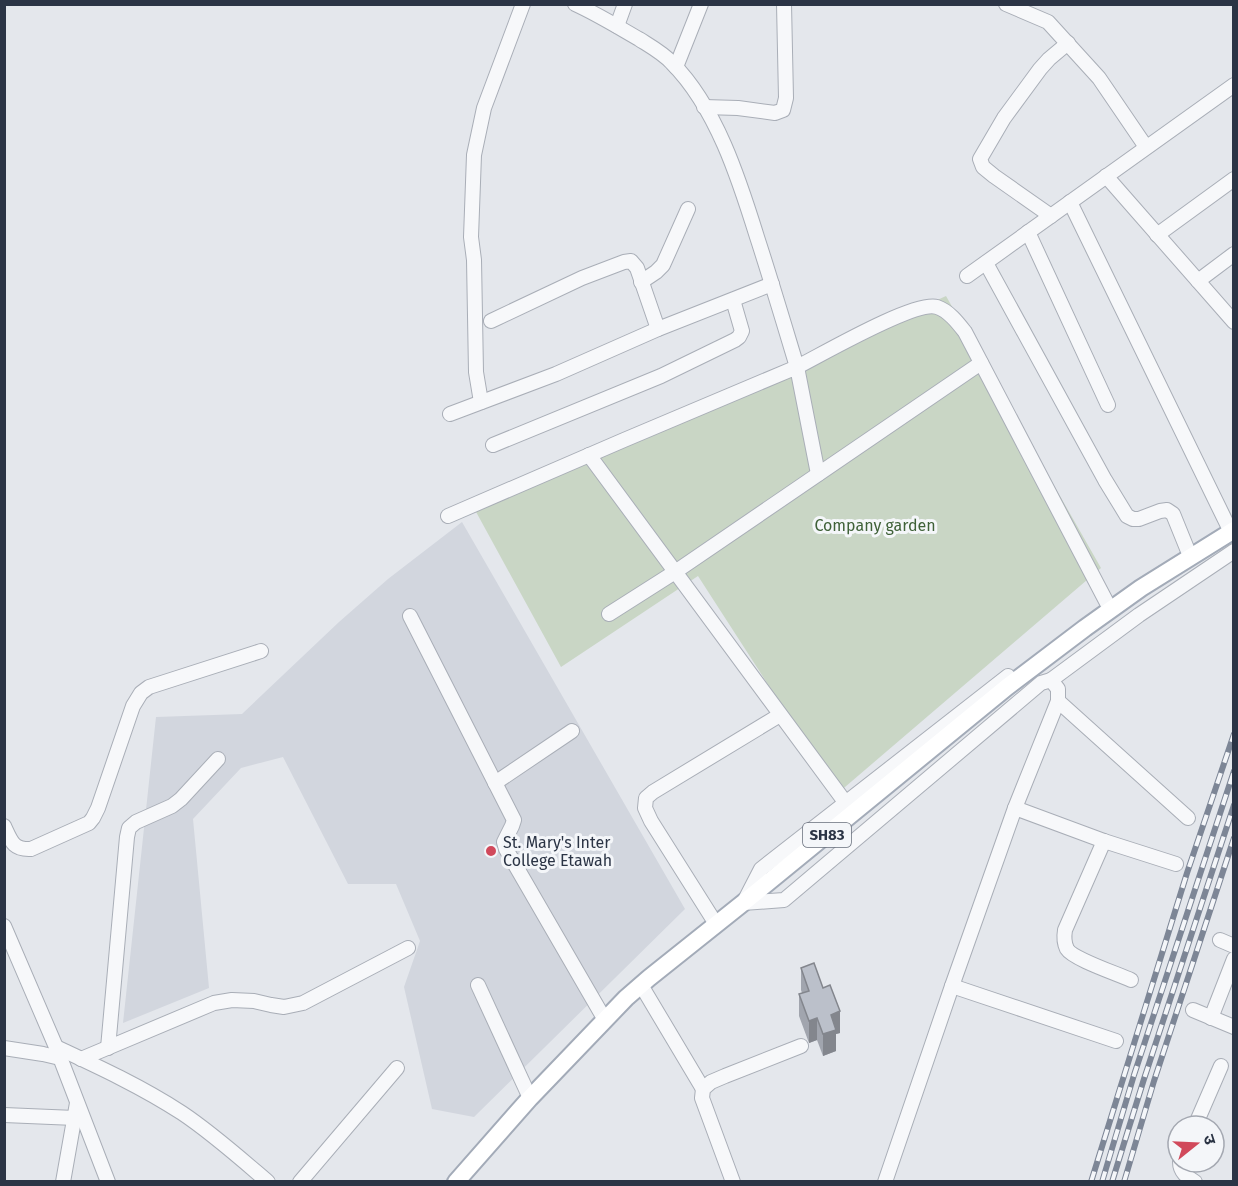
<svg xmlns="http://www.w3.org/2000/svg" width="1238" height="1186" font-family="'Fira Sans','Noto Sans Devanagari',sans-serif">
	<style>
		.built { fill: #d2d6de }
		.green { fill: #c9d6c5 }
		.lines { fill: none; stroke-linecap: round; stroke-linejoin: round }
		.minor-casing { stroke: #a9aeb7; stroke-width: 16 }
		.major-casing { stroke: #a3abb8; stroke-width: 20 }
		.minor { stroke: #f7f8fa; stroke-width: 14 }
		.major { stroke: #fff; stroke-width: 16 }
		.rail-casing { stroke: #7d8696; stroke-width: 6 }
		.rail { stroke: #f4f6f9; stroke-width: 4; stroke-dasharray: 11; stroke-linecap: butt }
		.wall { fill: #a1a5ae }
		.shaded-wall { fill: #83868d }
		.building { fill: #bbc0ca; stroke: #83868d; stroke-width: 1.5 }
		.poi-dot { fill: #d1495b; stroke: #f4f6f9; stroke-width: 2 }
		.labels { text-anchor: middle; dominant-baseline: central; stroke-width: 6; stroke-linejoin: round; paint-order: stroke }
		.shield { fill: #f4f6f9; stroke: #676e7b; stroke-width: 1.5 }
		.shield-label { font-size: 15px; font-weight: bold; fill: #2b3445 }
		.park-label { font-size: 16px; fill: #3f6138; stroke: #f4f6f9 }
		.poi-label { font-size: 16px; fill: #2b3445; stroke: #f4f6f9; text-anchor: start }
	</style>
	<rect width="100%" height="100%" fill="#e4e7ec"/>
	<!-- built -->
	<path class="built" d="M462,522l223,387 -211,208 -42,-8 -28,-122 16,-46 -24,-57h-48l-65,-127 -42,11 -48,51 16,169 -86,35 33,-306 86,-3 97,-92 49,-43z"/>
	<!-- green -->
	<path class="green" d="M946,296l155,272 -263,225 -140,-217 -137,91 -86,-157 121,-53z"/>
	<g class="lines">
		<!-- minor casing -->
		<g class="minor-casing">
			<g id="minor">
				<path d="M575,4c22,10 43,23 64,35 11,7 24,14 33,24 44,44 67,116 85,174 14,43 27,87 40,130 24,-12 118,-67 140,-60 12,4 21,16 28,25l142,271"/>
				<path d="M1006,4l42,18 51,56 47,69"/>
				<path d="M617,26l8,-22"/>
				<path d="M676,67l25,-63"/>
				<path d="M704,107l34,1 37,5 8,-3 3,-12 -2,-94"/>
				<path d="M1106,176l128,146"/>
				<path d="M1070,202l158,324"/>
				<path d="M1051,216l-57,-40 -11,-9 -3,-8 24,-41 36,-49 9,-10 19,-16"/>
				<path d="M1028,232l80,173"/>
				<path d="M1157,235l77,-56"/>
				<path d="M986,263l119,217 22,36 6,3h6l21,-8 7,-1 6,4 15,37"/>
				<path d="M967,276l267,-191"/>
				<path d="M1198,281l36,-27"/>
				<path d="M641,282l15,-10 7,-7 25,-56"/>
				<path d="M491,321l91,-43 42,-16 7,-1 6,7 21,61"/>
				<path d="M481,402l-5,-30 -2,-112 -3,-23 3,-82 10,-47 39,-104"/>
				<path d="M450,414l106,-40 102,-45 114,-45"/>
				<path d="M493,445l168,-69 74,-36 4,-3 3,-6 -9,-31"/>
				<path d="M589,455l256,347"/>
				<path d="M448,516l176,-76 173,-73 21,107"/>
				<path d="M609,614l66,-42 306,-209"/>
				<path d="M410,616l104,204 -2,6 -8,16 2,7 99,171"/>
				<path d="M1051,680l88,-65 95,-64"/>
				<path d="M1058,701l130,117"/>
				<path d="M495,783l77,-52"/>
				<path d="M1015,808l89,33 72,23"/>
				<path d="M4,826c7,15 9,24 27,23l58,-26 4,-5 5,-10 35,-102 8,-13 8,-6 112,-36"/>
				<path d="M1104,841l-39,89c-1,6 -1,13 2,19 6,10 51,25 64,31"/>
				<path d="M746,898l15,-29 247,-193"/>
				<path d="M743,903l41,-3 257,-217 10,-3 7,9v12l-43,107 -63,178 -67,196"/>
				<path d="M716,924l-65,-103 -6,-13 1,-10 7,-6 127,-77"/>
				<path d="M4,926l52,121 52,135"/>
				<path d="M1220,940l14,6"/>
				<path d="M478,985l52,113"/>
				<path d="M641,985l62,104"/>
				<path d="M952,986l164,55"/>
				<path d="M1193,1010l41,17"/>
				<path d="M1211,1018l23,-59"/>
				<path d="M56,1047c43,20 86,40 126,66 30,20 58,45 86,69"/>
				<path d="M4,1048l39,6 17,4"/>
				<path d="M108,1048l19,-211 2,-9 7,-6 36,-16 9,-7 37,-40"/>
				<path d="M81,1059l133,-56 18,-3 22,1 17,4 13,2 19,-4 105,-55"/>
				<path d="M4,1115l71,3"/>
				<path d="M1195,1126l26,-60"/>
				<path d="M1180,1162c0,10 7,15 15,20"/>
				<path d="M63,1182l14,-79"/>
				<path d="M300,1182l97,-114"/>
				<path d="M733,1182l-31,-84 1,-9 8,-7 14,-6 76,-30"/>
			</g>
		</g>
		<!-- major casing -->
		<g class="major-casing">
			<path id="major" d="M456,1182l74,-84 96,-100 23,-20 94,-75 264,-216 78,-59 56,-40 93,-58"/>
		</g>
		<!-- minor -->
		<use href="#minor" class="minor"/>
		<!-- major -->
		<use href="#major" class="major"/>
		<!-- rail casing -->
		<g class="rail-casing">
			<g id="rail">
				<path d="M1091,1182l96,-309 47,-139"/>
				<path d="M1102,1182l32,-107 100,-304"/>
				<path d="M1112,1182l32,-103 90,-274"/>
				<path d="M1124,1182l30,-101 80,-243"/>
			</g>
		</g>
		<!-- rail -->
		<use href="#rail" class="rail"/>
	</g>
	<!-- wall -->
	<path class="wall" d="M801,968l39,65 -4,1v17l-13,5 -6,-16 -8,3 -10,-27v-22l3,-1 -1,-3z"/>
	<!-- shaded-wall -->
	<g class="shaded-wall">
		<path d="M840,1011v22l-4,1v17l-13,5v-22l8,-19z"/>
		<path d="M817,1018v22l-8,3v-22z"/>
	</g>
	<!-- building -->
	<path class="building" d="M814,963l9,25 7,-3 10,26 -9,4 5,15 -13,4 -6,-16 -8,3 -10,-27 10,-3 -8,-23z"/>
	<!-- markers -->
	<circle class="poi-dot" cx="491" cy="851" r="6"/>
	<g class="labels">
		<!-- shield labels -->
		<rect class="shield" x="803" y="823" width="48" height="24" rx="4.5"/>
		<g class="shield-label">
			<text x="827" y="835">SH83</text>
		</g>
		<!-- park labels -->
		<g class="park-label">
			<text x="875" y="525">Company garden</text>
		</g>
		<!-- poi labels -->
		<g class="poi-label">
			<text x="503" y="842">St. Mary's Inter<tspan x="503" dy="18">College Etawah</tspan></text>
		</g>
	</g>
	<!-- border -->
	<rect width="1238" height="1186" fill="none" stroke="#2b3445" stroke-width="12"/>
	<!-- north arrow -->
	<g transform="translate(1196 1144) rotate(72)"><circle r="28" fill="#f4f6f9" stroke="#a4a8b1" stroke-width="1.5"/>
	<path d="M0-4.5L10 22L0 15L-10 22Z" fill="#d1495b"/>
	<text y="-9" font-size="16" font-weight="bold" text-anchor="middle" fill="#2b3445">उ</text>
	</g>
</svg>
